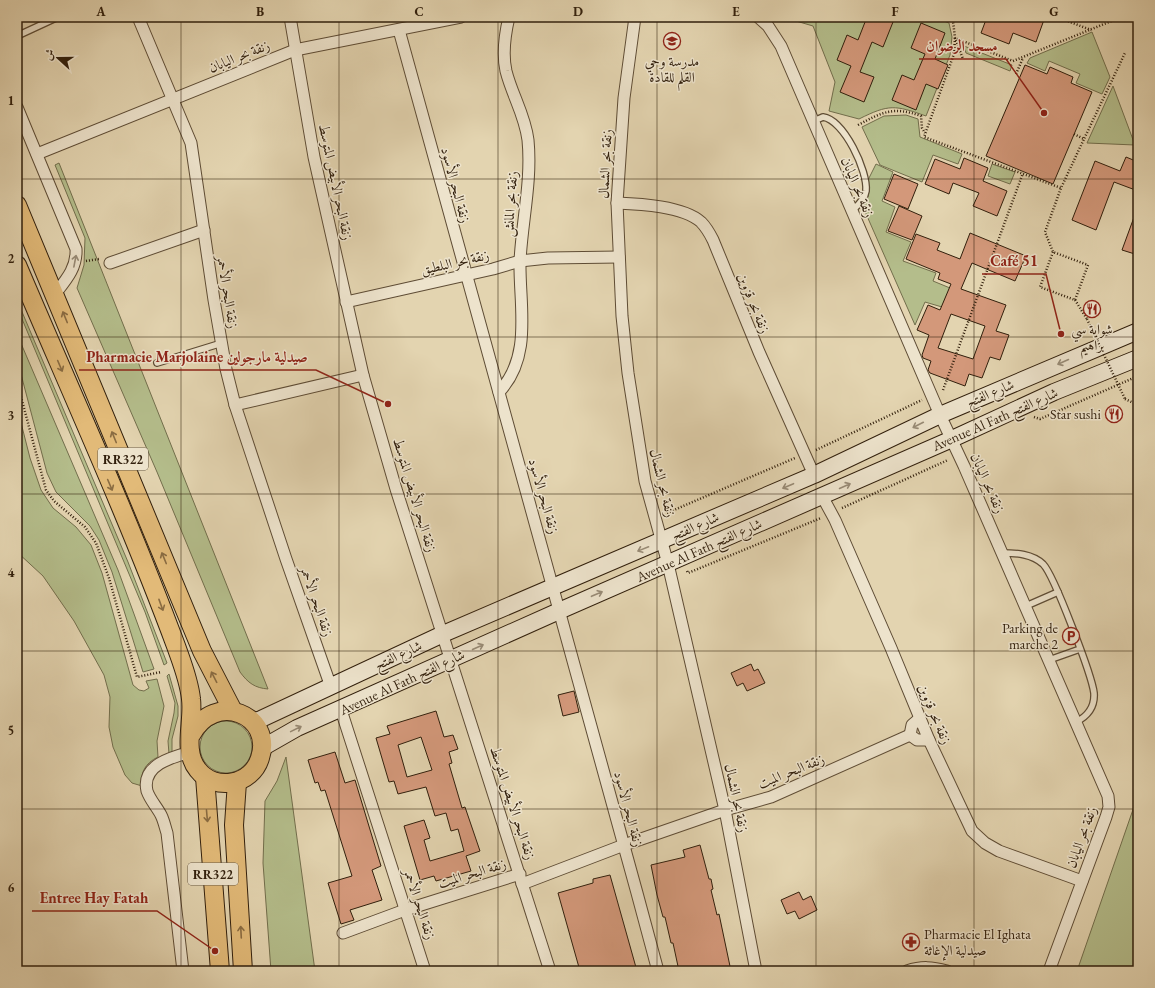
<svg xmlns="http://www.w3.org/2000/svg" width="1155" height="988" font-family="'EB Garamond',Amiri,serif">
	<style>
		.green { fill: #b4bd8b; stroke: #726e4c }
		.building { fill: #d3987a; stroke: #311f0c; fill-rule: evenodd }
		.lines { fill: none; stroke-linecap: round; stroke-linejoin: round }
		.lane-casing { stroke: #5e4c35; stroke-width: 8 }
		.street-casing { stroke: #5e4c35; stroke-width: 13 }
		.secondary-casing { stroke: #311f0c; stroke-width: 18 }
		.primary-casing { stroke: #311f0c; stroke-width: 20 }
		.path { stroke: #311f0c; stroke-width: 2.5; stroke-dasharray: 1 2; stroke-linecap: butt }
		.lane { stroke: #ede3cc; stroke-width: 5.5 }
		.street { stroke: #ede3cc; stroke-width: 11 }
		.secondary { stroke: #ede3cc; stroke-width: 16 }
		.primary { stroke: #e2ba78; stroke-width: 18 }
		.path-bridge { stroke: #311f0c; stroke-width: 2.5; stroke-dasharray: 1 2; stroke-linecap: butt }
		.oneway { stroke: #988b76 }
		.oneway2 { stroke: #8a6c42 }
		.grid { fill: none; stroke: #311f0c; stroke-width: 1; stroke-opacity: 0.55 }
		.labels { text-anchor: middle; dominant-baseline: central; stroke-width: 3; stroke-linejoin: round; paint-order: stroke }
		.shield { fill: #ede3cc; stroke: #695a46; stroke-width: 1 }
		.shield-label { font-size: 13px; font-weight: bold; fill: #311f0c }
		.street-label { font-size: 14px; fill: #311f0c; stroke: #ede3cc }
		.poi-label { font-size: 14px; fill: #311f0c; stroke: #ede3cc }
		.leader { fill: none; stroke: #8f2418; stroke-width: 1.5 }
		.callout-dot { fill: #8f2418; stroke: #ede3cc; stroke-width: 1.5 }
		.callout-label { font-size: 15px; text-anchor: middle; font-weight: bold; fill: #8f2418; stroke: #ede3cc; stroke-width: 3; stroke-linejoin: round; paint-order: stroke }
		.neatline { fill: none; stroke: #311f0c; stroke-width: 1.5 }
		.grid-label { font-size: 13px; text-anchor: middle; font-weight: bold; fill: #311f0c }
	</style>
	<rect width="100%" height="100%" fill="#e3d4b0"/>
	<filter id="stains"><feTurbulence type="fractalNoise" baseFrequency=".005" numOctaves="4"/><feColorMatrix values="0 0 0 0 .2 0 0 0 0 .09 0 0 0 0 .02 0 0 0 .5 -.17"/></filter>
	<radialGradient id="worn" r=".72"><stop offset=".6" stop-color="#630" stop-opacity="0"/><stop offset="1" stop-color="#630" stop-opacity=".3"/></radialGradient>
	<!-- green -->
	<g class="green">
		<path d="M804,17h130l15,6 3,14 -2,18 -24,61c-31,-11 -37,-12 -67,3l-30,-8 6,-29 -22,-56 -17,-5z"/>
		<path d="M1092,32l18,45 -8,17 -26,-11 4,-9 -31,-13 -4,10 -18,-8 3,-5z"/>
		<path d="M964,46l48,19 -2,6 -44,-18z"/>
		<path d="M1113,86l22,59 -48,-2z"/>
		<path d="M906,115l12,4 2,18 42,17 -4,10 -25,-9 -11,27 -42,-17 -18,-38 22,-11z"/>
		<path d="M59,163l209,526c-13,-1 -20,-6 -28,-17l-83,-200 -80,-184 7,-23 1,-27 -30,-73z"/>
		<path d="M876,164l17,8 -11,29 13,6 -9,25 25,10 -8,19 33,12 -3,8 17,7 -8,19 -17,-5 -10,23 -52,-118 5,-11v-16z"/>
		<path d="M992,164l23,8 -5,12 -22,-8z"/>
		<path d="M17,300l111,262 39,101 -3,2 -19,-53 -128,-305z"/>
		<path d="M17,334l101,236 36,99 -11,3 -31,-100 -13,-32 -9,-14 -34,-34 -9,-19 -30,-114z"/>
		<path d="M17,407l13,51 11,32 12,18 23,19 15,18 11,28 31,112 6,5 5,1 5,-3 -3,-7 11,-2 7,27 -7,35 1,16c-13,6 -18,16 -16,29l-10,-3 -7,-8 -12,-28 -4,-20 1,-30 -6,-22 -30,-54 -31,-45 -26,-24z"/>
		<path d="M169,674l9,32v10l-6,23v13l-3,2 -1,-13 6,-28 1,-10 -8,-27z"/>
		<circle cx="226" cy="747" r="26"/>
		<path d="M286,757l29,214h-44l-8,-108 2,-62 12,-20z"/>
		<path d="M1138,797v174h-61l60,-173z"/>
	</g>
	<!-- building -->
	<g class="building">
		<path d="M867,17h14l12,5 -10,25 -11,-5 -12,30 14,5 -10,25 -24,-10 11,-26 -14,-6 10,-25 11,5z"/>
		<path d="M987,17h58l-9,25 -23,-9 -4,11 -28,-11z"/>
		<path d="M921,23l24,10 -10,26 13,6 -10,24 -12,-5 -10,26 -24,-10 10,-25 12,5 11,-26 -14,-6z"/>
		<path d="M1025,65l22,9 3,-7 23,10 -2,6 21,9 -39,92 -67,-28z"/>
		<path d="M1126,157l12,5v29l-24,-9 -18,48 -24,-10 23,-59 25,10z"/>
		<path d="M964,158l24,10 -5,13 24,10 -10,25 -24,-10 6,-13 -26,-10 -4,11 -24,-10 10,-25 25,10z"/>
		<path d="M894,174l24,10 -10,25 -24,-10z"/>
		<path d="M899,206l23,10 -10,24 -24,-9z"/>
		<path d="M1137,209h1v46l-16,-5z"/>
		<path d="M970,233l56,23 -11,25 -43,-18 -11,26 45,16 -10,26 13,4 -9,25 -10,-3 -8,21 -13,-4 -4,12 -35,-13 -2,-3 3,-9 -8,-3 -1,-3 7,-20 -12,-5 11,-25 12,5 11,-26 -13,-5 2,-6 -34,-14 10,-25 24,9 -3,7 23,9zM951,314l34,12 -12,33 -35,-11z"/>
		<path d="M751,664l3,7 4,-2 7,14 -18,8 -4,-8 -6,3 -6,-13z"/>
		<path d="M574,691l5,21 -16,4 -5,-21z"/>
		<path d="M436,711l8,26 9,-2 5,14 -9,3 3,11 -3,1 13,44 3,-1 15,44 -14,5 5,15 -35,10 -2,-5 -14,4 -16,-54 20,-6 6,18 -6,2 6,21 34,-10 -6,-22 -7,2 -5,-18 -11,3 -9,-29 -28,7 -4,-13 -5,1 -13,-44 14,-4 -3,-8zM421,737l11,33 -25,7 -9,-32z"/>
		<path d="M335,752l10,31 10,-3 26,86 -9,4 10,30 -32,10 4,10 -13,4 -13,-41 24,-7 -27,-86 -4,1 -3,-9 -3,1 -7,-23z"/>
		<path d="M700,845l9,34h2l2,10 -2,1 6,25 2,-1 12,57h-52l-6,-28h-2l-6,-26h-2l-6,-22 -6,-30 34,-8 -2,-7z"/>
		<path d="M610,875l27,96h-57l-22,-78 35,-10v-4z"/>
		<path d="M799,892l4,8 8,-4 6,14 -18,9 -4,-8 -8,3 -6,-14z"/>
	</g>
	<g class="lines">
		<!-- lane casing -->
		<g class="lane-casing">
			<g id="lane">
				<path d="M17,36l41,-19"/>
				<path d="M814,121l9,-4c21,3 45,54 43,74 -1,8 -8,14 -14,20"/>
				<path d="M157,363l65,-20"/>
				<path d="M1002,553c15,0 30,1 41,11 11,11 49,112 51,129 1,14 -6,23 -18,29"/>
				<path d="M1026,606l32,-14"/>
				<path d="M1049,660l31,-11"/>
			</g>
		</g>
		<!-- street casing -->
		<g class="street-casing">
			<g id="street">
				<path d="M138,17l53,126 23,157 12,69 9,36 51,154 45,128"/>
				<path d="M290,17l24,140 49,218 33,114 154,482"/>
				<path d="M635,17l-11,81 -7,105 5,113 6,57 17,108 23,83 57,246 31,161"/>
				<path d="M758,17l10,9 13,20 159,369 24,51 144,330 1,11 -3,10 -57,154"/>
				<path d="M399,30c84,315 175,627 259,941"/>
				<path d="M17,107l59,142c1,19 -10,31 -21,45"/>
				<path d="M37,154l258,-104 166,-33"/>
				<path d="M617,203c23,1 66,3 84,19 5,5 9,12 12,18l46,112 55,123"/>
				<path d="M110,263l94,-33"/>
				<path d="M346,302l147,-33 27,-8 28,-3 71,-1"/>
				<path d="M499,392c34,-36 20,-87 21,-131 2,-40 12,-80 8,-121 -3,-25 -16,-45 -22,-69 -4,-18 -1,-37 3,-54"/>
				<path d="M235,405l128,-30"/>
				<path d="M822,496l13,24 56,128 38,92 43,91 13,12 14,8 83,30"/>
				<path d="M341,710l84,261"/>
				<path d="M919,719l-7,6 -2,10 7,5h12"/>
				<path d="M522,884l102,-39 101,-35 46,-13 139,-62"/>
				<path d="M343,933l62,-23 115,-36"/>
				<path d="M183,971l-16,-138c-2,-6 -3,-12 -6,-18 -4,-8 -11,-15 -14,-24 -6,-26 25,-34 44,-39"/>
				<path d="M907,971c15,-5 25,-4 40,0"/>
			</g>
		</g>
		<!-- secondary casing -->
		<g class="secondary-casing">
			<g id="secondary">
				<path d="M252,722l9,-3 182,-85 371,-159 126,-60 198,-84"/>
				<path d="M262,748l35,-20 262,-117 393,-172 102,-47 84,-34"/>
			</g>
		</g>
		<!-- primary casing -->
		<g class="primary-casing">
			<g id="primary">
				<path d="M17,205l185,446 31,60"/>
				<path d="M17,265c54,127 111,252 159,381 6,17 13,34 15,53 3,23 -9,52 7,71 17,22 54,15 62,-12 14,-43 -45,-68 -69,-23"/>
				<path d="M205,777l15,194"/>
				<path d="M237,782l-3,43 9,146"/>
			</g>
		</g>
		<!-- path -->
		<g class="path">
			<path d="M951,17l2,4 2,17 58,23 101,-41"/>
			<path d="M1057,17l34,13"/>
			<path d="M777,19l19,-2"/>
			<path d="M955,38l-1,16 -30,83 137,51"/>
			<path d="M956,40l7,19"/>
			<path d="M1016,74l7,-16"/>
			<path d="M858,125c25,-13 35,-19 63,-9l1,12 3,5"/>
			<path d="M1074,134l10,5 41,-86"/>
			<path d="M1053,252l-13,35 35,13 13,-35 -35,-13 -8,-20 16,-44 23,-49"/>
			<path d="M86,261l13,-2"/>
			<path d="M1075,300l12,19"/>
			<path d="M17,382l29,108 8,11 31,26 11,16 13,35 28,99 24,-5"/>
			<path d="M943,390l80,-217"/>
			<path d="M1125,399l13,6"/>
			<path d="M1034,417l6,2 98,-43"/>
			<path d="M816,450l106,-50"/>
			<path d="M842,508l106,-48"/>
			<path d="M667,513l128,-55"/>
			<path d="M687,571l1,2 133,-55"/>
		</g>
		<!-- lane -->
		<use href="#lane" class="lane"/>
		<!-- street -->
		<use href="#street" class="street"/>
		<!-- secondary -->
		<use href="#secondary" class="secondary"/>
		<!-- primary -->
		<use href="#primary" class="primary"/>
		<!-- path-bridge -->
		<path class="path-bridge" d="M1087,319l38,80"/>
	</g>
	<!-- one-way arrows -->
	<defs><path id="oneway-shaft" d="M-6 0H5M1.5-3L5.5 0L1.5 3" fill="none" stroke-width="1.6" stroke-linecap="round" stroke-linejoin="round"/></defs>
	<g class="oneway">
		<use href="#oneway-shaft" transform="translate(75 261) rotate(-79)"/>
		<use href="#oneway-shaft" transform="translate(1063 362) rotate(156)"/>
		<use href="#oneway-shaft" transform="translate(918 425) rotate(153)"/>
		<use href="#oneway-shaft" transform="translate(788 486) rotate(157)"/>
		<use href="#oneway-shaft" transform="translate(845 486) rotate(-24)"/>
		<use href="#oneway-shaft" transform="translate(643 549) rotate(158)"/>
		<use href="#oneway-shaft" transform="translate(597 594) rotate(-23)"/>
		<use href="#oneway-shaft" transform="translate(478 647) rotate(-24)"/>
		<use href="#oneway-shaft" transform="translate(296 729) rotate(-26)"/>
	</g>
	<g class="oneway2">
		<use href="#oneway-shaft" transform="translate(65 317) rotate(-112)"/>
		<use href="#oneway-shaft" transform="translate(60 366) rotate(67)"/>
		<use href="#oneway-shaft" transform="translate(114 437) rotate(-112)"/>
		<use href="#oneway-shaft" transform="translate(110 485) rotate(67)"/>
		<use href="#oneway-shaft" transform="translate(164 558) rotate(-112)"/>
		<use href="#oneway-shaft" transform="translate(161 605) rotate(70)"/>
		<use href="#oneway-shaft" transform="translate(214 677) rotate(-117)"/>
		<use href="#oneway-shaft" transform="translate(207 816) rotate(85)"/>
		<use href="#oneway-shaft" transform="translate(241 932) rotate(-93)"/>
	</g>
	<!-- grid -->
	<path class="grid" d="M181,17v954M339,17v954M498,17v954M657,17v954M816,17v954M974,17v954M17,179h1121M17,337h1121M17,494h1121M17,651h1121M17,809h1121"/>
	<!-- icons -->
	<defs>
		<g id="school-ring" transform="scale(0.9)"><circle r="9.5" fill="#ede3cc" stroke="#8f2418" stroke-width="1.5"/><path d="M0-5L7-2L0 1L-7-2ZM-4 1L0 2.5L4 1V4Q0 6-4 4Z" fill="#8f2418"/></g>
		<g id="restaurant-ring" transform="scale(0.9)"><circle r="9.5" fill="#ede3cc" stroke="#8f2418" stroke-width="1.5"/><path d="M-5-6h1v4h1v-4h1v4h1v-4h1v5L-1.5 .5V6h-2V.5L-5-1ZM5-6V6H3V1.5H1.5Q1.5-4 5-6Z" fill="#8f2418"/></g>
		<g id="parking-ring" transform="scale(0.9)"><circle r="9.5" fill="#ede3cc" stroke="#8f2418" stroke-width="1.5"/><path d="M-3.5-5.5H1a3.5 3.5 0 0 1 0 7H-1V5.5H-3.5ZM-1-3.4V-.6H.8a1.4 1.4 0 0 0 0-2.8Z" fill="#8f2418"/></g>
		<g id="pharmacy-ring" transform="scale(0.9)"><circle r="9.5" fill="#ede3cc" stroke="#8f2418" stroke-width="1.5"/><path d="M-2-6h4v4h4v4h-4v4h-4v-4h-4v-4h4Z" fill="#8f2418"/></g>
	</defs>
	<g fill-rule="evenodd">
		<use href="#school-ring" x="672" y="41"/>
		<use href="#restaurant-ring" x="1092" y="309"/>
		<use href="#restaurant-ring" x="1114" y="414"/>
		<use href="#parking-ring" x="1071" y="636"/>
		<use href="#pharmacy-ring" x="911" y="942"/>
	</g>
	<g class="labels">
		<!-- shield labels -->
		<g class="shield">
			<rect x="98" y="448" width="50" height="22" rx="3"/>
			<rect x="188" y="863" width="50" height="22" rx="3"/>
		</g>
		<g class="shield-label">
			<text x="123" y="459">RR322</text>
			<text x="213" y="874">RR322</text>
		</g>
		<!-- street labels -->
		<g class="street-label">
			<text transform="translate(239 56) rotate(-22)">زنقة بحر اليابان</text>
			<text transform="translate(605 164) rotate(-87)">زنقة بحر الشمال</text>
			<text transform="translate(336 182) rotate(78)">زنقة البحر الأبيض المتوسط</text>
			<text transform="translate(456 185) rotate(75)">زنقة البحر الأسود</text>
			<text transform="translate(858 187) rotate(67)">زنقة بحر اليابان</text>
			<text transform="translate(510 204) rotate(-86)">زنقة بحر المانش</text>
			<text transform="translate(455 262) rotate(-13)">زنقة بحر البلطيق</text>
			<text transform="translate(228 292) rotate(81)">زنقة البحر الأحمر</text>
			<text transform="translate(754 303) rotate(68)">زنقة بحر قزوين</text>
			<text transform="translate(990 393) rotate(-23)">شارع الفتح</text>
			<text transform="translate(995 419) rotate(-24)">Avenue Al Fath شارع الفتح</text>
			<text transform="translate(663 483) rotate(76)">زنقة بحر الشمال</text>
			<text transform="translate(988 483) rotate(66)">زنقة بحر اليابان</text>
			<text transform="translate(415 495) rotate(73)">زنقة البحر الأبيض المتوسط</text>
			<text transform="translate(544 496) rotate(74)">زنقة البحر الأسود</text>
			<text transform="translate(695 526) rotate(-24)">شارع الفتح</text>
			<text transform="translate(699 550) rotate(-24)">Avenue Al Fath شارع الفتح</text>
			<text transform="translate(317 601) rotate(71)">زنقة البحر الأحمر</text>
			<text transform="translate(398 655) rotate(-25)">شارع الفتح</text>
			<text transform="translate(402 682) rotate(-25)">Avenue Al Fath شارع الفتح</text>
			<text transform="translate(935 714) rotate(67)">زنقة بحر قزوين</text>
			<text transform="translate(791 771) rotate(-22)">زنقة البحر الميت</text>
			<text transform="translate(737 798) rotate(78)">زنقة بحر الشمال</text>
			<text transform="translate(513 803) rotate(72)">زنقة البحر الأبيض المتوسط</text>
			<text transform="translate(629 809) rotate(75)">زنقة البحر الأسود</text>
			<text transform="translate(1081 837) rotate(-70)">زنقة بحر اليابان</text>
			<text transform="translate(472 873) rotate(-17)">زنقة البحر الميت</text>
			<text transform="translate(420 904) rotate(72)">زنقة البحر الأحمر</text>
		</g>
		<!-- poi labels -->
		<g class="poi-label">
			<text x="672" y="61">مدرسة وحي<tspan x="672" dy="16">القلم للقادة</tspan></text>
			<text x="1092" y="329">شواية سي<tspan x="1092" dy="16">براهيم</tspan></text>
			<text x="1101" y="414" text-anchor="end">Star sushi</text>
			<text x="1058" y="628" text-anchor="end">Parking de<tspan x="1058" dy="16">marche 2</tspan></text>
			<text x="924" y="934" text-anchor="start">Pharmacie El Ighata<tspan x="924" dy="16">صيدلية الإغاثة</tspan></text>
		</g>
	</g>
	<!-- callouts -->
	<path class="leader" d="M1044 113L1006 59H919M1061 334L1046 274H982M388 404L316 370H79M215 951L157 911H32"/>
	<g class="callout-dot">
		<circle cx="1044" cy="113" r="4"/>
		<circle cx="1061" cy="334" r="4"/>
		<circle cx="388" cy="404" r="4"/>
		<circle cx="215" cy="951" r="4"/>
	</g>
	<g class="callout-label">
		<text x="962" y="51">مسجد الرضوان</text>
		<text x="1014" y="266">Café 51</text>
		<text x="197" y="362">Pharmacie Marjolaine صيدلية مارجولين</text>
		<text x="94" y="903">Entree Hay Fatah</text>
	</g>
	<!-- margin -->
	<rect width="1155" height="988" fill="none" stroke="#e3d4b0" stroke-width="44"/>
	<!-- north arrow -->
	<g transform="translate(58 58) rotate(291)" stroke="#ede3cc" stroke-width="3" paint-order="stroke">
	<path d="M0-3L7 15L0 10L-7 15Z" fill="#311f0c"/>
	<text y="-6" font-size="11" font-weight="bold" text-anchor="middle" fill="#311f0c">ش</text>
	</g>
	<rect x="22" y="22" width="1111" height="944" class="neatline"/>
	<g class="grid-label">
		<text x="101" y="16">A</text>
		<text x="260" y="16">B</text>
		<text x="419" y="16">C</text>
		<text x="578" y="16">D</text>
		<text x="736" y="16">E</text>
		<text x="895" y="16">F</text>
		<text x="1054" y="16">G</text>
		<text x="11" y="105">1</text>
		<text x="11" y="263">2</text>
		<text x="11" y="420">3</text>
		<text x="11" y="577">4</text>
		<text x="11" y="735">5</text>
		<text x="11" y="892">6</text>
	</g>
	<rect width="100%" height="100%" filter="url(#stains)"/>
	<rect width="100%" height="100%" fill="url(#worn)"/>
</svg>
